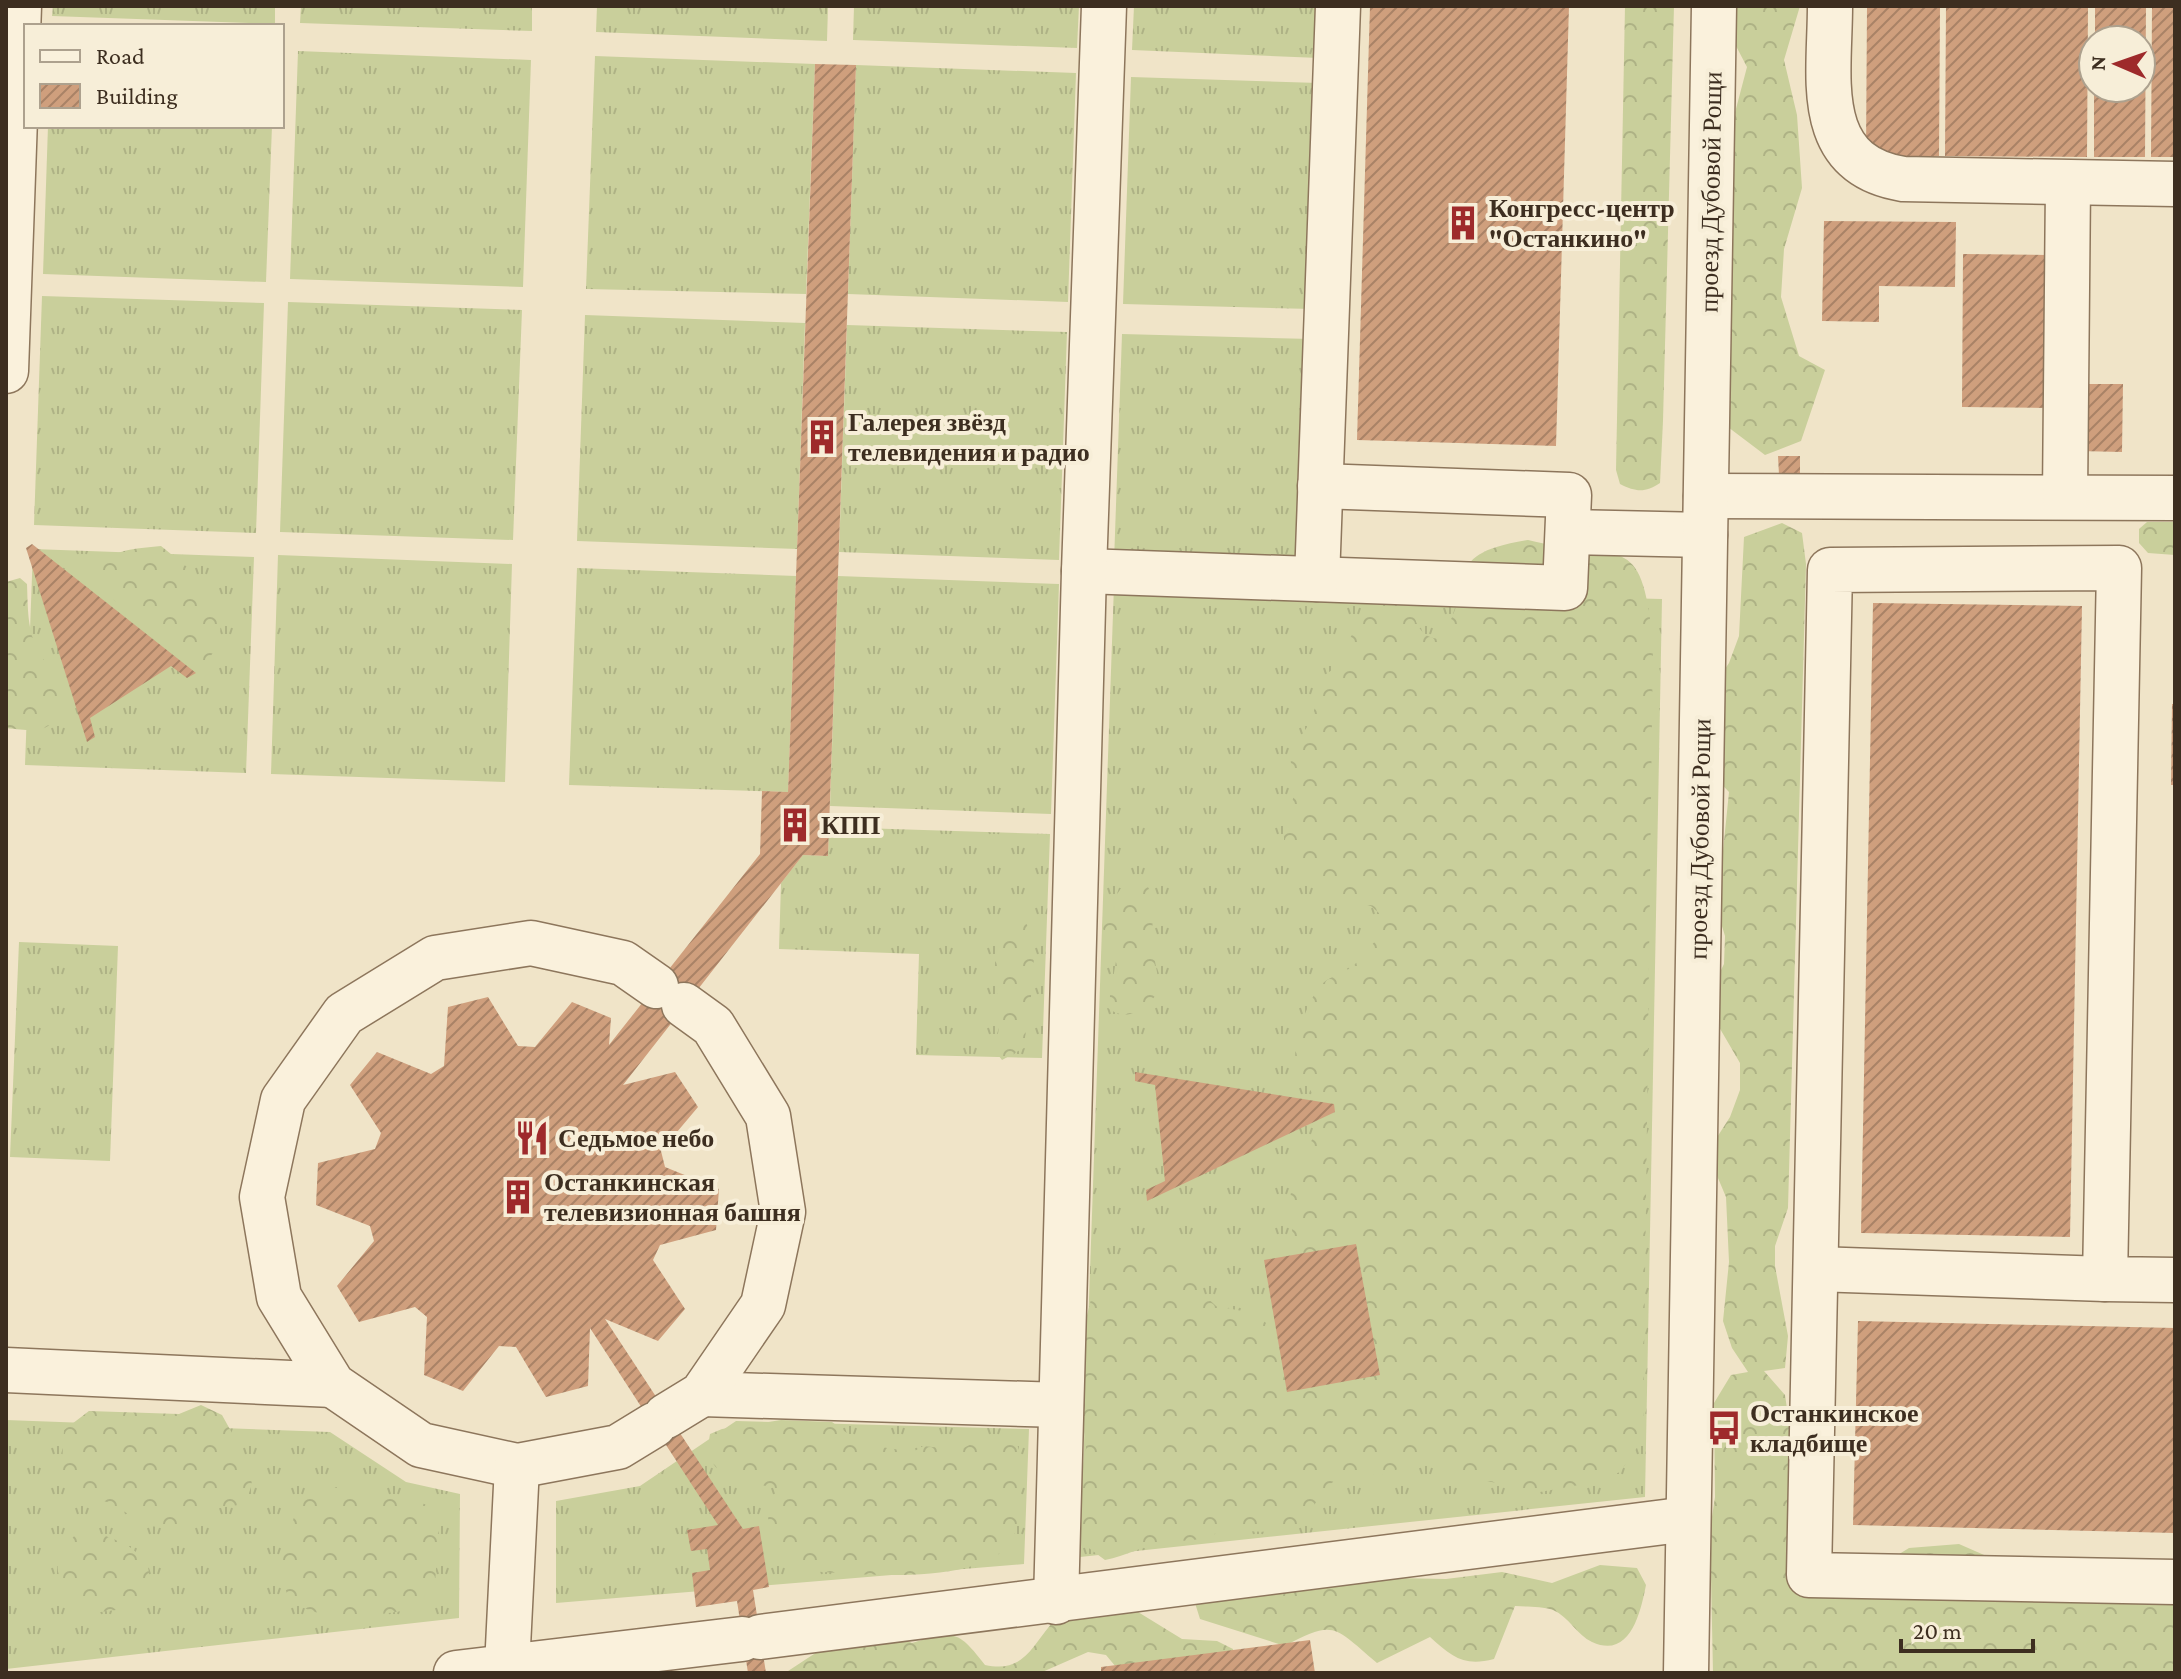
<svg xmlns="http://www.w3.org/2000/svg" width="2181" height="1679" font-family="'Crimson Pro',serif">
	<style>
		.grass { fill: url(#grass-tufts) }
		.forest { fill: url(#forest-crowns) }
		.building { fill: url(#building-hatch) }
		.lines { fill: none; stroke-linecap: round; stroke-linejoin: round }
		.minor-casing { stroke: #8d765c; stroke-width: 47 }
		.minor { stroke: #faf1dc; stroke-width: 44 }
		.labels { text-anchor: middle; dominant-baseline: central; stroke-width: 8; stroke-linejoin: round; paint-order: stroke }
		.street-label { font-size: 26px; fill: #3d2e20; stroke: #f7eed8 }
		.poi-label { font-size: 26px; font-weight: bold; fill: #3d2e20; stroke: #f7eed8; text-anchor: start }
	</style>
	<defs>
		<pattern id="grass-tufts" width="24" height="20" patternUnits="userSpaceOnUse" patternTransform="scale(2)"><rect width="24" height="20" fill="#c9cf9b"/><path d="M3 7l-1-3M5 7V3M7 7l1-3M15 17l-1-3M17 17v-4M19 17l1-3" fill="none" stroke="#aeb285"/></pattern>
		<pattern id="forest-crowns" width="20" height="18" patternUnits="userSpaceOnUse" patternTransform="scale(2)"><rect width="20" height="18" fill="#c9cf9b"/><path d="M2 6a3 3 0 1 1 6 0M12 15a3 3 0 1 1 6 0" fill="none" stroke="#aeb285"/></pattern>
		<pattern id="building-hatch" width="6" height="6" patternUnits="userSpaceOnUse" patternTransform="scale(2)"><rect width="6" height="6" fill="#cf9f7d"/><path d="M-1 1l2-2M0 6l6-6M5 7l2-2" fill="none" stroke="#a98266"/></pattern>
	</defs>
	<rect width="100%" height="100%" fill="#f0e4c8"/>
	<!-- grass -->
	<g class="grass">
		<path d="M53,6h222v18l-223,-8z"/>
		<path d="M301,6h231v25l-232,-8z"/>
		<path d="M597,6h231l-1,35 -231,-9z"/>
		<path d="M854,6h225l-2,42 -224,-8z"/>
		<path d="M1134,6h187l-2,52 -187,-8z"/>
		<path d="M298,51l233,9 -8,227 -233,-8z"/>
		<path d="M595,56l220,8 -9,230 -220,-5z"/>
		<path d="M856,65l220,8 -8,229 -220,-8z"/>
		<path d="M1131,77l188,6 -7,226 -189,-5z"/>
		<path d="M48,126h224l-6,156 -223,-8z"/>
		<path d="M42,296l222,7 -8,230 -222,-8z"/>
		<path d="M288,302l234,8 -9,230 -233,-8z"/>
		<path d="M585,315l220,8 -8,226 -220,-8z"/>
		<path d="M847,325l220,7 -8,228 -220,-8z"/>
		<path d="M1122,334l190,5 -7,228 -191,-5z"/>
		<path d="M33,549l221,8 -8,216 -221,-8z"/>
		<path d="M278,555l234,9 -7,218 -234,-8z"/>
		<path d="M577,568l219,8 -8,216 -219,-7z"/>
		<path d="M838,576l221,8 -8,230 -221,-8z"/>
		<path d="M1114,585l548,14 -17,898 -565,60z"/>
		<path d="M829,827l221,7 -8,224 -126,-3 3,-101 -140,-5 2,-66 22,-28 25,1z"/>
		<path d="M19,942l99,4 -8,215 -100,-4z"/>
		<path d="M6,1420l324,12 76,50 54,12 -1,124 -453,51z"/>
		<path d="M736,1421l293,8 -5,135 -468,39v-102l84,-15z"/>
	</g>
	<!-- forest -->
	<g class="forest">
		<path d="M1625,6h49l-11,415 -3,62c-15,10 -24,9 -40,1l-4,-14z"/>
		<path d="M1727,6h73l-16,54 13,55 5,73 -18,61 -3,48 18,59 26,14 -24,71 -36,14 -45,-34 2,-259 25,-95 -11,-21z"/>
		<path d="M2147,522h28v33l-27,-2 -9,-10v-14z"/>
		<path d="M1782,523l20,10 4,31 -18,644 -13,38v20l13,70 -3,32 -21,3 21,24 23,157 57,23 44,-27 50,-4 32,14 184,36v79h-462l-3,-143 5,-33 -1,-94 17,-28 17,-3 -16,-24 -9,-27 6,-59 -3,-65 -11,-26 -1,-29 16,-25 10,-27v-27l-28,-48v-27l12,-24 1,-28 -8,-26 12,-118 -22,-23 7,-84 15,-22 10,-27 5,-99z"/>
		<path d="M1528,540c94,24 113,-14 125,102l-10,797 -23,33 -24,10 -56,10 -63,-13 -38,-13 -20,-14 -12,4c-15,31 -38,12 -64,21 -25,7 -29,43 -52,50 -25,8 -38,3 -61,4 -12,0 -24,7 -36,9 -10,2 -21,-1 -30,1 -21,5 -38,15 -59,19l-19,-14 -8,-48 8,-50 -4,-41 3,-84 9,-35 28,-20 23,-29 24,1 24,24 5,25 18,17 37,7 29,22 22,-68c-16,-33 -19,-71 -5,-106 5,-13 18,-24 21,-37 4,-23 -19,-42 -24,-62 -5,-18 14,-68 27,-79 9,-8 23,-10 32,-19 10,-8 13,-19 25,-26v-24l-9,-8 -37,-9 -28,-16 -22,-28v-22l10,-36 -4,-42 21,-32 13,-45 9,-7 32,-58 22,-9 23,4c7,17 9,31 29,33 42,-54 -6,-84 89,-99z"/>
		<path d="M161,546l26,21 19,32 8,1c9,25 10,40 -7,61h-18l-91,-74 -3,-16c17,-23 39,-22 66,-25z"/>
		<path d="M20,578l7,6c1,24 0,47 12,69 10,18 22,15 29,39 -17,40 -19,41 -62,36v-146z"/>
		<path d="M1144,879l11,22 -4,38 9,50c-12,19 -32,35 -52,19l8,-47 -14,-35 6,-19 14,-20z"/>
		<path d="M1014,919l12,4c17,31 1,89 -2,125l-22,12 -7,-9 6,-35 -6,-35v-35z"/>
		<path d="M201,1405l21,10 25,45 5,24 -4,12 -10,9 -24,4 -40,20 -24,-3 -43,-24 -37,-10 -9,-11 3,-51 25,-19 90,3z"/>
		<path d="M781,1420l51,2 30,22 51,8 10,-6 37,4 20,-11 25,-5 11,7 4,12c-1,20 1,69 -7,85 -27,52 -168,35 -217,32l-10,-5c-11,-23 -28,-43 -10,-66l-1,-11c-33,-8 -74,-8 -65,-54l12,-5z"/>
		<path d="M348,1484l84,22 7,9 -4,71 -12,22c-49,6 -92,20 -135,-9l-8,-35 20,-67z"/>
		<path d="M98,1533l28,11 21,17 2,12 -18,35 -38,5 -22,-10c-15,-34 -22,-38 4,-68z"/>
		<path d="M1600,1565l37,3 9,17c-5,25 -15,75 -54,57 -15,-7 -23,-25 -39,-32 -11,-4 -26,-3 -38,-4l-21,53c-30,8 -42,-2 -64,-22l-53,26c-42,-35 -41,-45 -92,-17l-85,-27 -5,-16 200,-25 51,1 56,-7 50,11z"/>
		<path d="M1138,1612l44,27 35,2 16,8 3,24 -120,-6 -10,-12 -18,-3 -48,21h-255l58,-38 37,-7 32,15c42,-13 46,-13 73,22 38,8 45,-16 67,-42z"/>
	</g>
	<!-- building -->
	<g class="building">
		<path d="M1370,6h199l-13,440 -199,-6z"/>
		<path d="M1867,6h73l-1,150h-73z"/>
		<path d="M1946,6h142l-1,151 -142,-1z"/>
		<path d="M2095,6h51l-1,151h-51v-69h47v-48h-46z"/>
		<path d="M2152,6h23v151h-24z"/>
		<path d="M815,64l41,1 -28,791 -25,-1 -180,230 52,-13 23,35 -37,44 4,16 54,22 -3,41 -56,15 -7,15 32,49 -27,32 -53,-22 138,210 16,-3 10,61 -16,3 13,83h-18l-11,-72 -41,6 -4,-34 18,-3 -3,-21 -16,2 -4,-21 31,-5 -128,-197 -2,58 -42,11 -30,-50 -17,-1 -36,45 -39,-16 3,-58 -12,-10 -56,15 -22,-36 37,-45 -4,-15 -54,-21 2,-42 57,-14 6,-16 -31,-48 27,-33 54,22 13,-8 4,-59 40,-10 30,49 17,1 37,-45 39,16 -2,27 151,-191 2,-63 26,1z"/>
		<path d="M1824,221l132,1 -1,65 -76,-1v36l-57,-1z"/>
		<path d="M1963,254l84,1 -1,153 -84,-1z"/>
		<path d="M2079,384h44l-1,68 -44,-1z"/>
		<path d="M1778,456h22v19h-21z"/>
		<path d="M32,544l164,129 -9,5 -16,-12 -81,52 5,19 -8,5 -61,-194z"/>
		<path d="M1873,603l209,3 -12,631 -209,-4z"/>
		<path d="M2172,704h3v81h-4z"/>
		<path d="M1135,1072l199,32 1,8 -188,89 -1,-11 19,-9 -10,-96 -20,-4z"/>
		<path d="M1356,1244l24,131 -93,17 -23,-132z"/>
		<path d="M1858,1321l317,7v205l-322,-8z"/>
		<path d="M1310,1640l5,33h-214v-6z"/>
	</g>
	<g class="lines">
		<!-- minor casing -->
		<g class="minor-casing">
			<g id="minor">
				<path d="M1830,6c0,71 -19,158 73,173l272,5"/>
				<path d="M6,371l13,-365"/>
				<path d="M1706,496l469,2"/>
				<path d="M2065,497l3,-313"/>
				<path d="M1569,532l136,3"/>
				<path d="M1084,571l481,17 4,-93 -249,-9"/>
				<path d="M1317,579l21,-573"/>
				<path d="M1816,1269l289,10"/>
				<path d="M2175,1280l-70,-1 14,-711 -289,2 -21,1005 366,7"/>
				<path d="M6,1370l327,15"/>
				<path d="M702,1394l359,11"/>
				<path d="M666,1416l36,-22 61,-89 20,-93 -15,-96 -55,-90 -29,-21"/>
				<path d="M654,1425l-36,22 -101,19 -96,-21 -88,-60 -54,-88 -17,-100 21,-97 61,-86 91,-56 96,-15 92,20 33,23"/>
				<path d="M1056,1602l28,-1031 20,-565"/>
				<path d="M760,1637l928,-118"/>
				<path d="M507,1667l10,-201"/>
				<path d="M456,1673l286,-34"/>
				<path d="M1686,1673l28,-1667"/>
			</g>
		</g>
		<!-- minor -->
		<use href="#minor" class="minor"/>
	</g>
	<!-- icons -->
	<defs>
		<g id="building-bare" transform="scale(2.76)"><path d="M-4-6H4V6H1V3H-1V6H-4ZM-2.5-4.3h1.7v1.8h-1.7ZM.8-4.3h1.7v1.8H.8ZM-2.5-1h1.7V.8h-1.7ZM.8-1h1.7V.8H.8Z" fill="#9e2a2b" stroke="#f7eed8" stroke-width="2.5" paint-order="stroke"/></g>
		<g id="restaurant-bare" transform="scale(2.76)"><path d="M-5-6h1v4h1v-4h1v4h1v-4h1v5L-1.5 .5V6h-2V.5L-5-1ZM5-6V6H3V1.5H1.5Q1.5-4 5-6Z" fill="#9e2a2b" stroke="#f7eed8" stroke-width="2.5" paint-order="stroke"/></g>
		<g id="bus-bare" transform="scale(2.76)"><path d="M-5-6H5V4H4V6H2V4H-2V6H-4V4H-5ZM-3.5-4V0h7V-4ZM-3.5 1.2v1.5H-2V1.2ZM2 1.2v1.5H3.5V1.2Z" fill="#9e2a2b" stroke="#f7eed8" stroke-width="2.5" paint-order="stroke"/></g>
	</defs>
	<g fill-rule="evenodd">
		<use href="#building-bare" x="1463" y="223"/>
		<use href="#building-bare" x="822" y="437"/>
		<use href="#building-bare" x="795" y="825"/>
		<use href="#restaurant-bare" x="532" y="1138"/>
		<use href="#building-bare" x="518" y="1197"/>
		<use href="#bus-bare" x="1724" y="1428"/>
	</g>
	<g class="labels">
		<!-- street labels -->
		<g class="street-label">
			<text transform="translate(1711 192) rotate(-89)">проезд Дубовой Рощи</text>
			<text transform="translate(1700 839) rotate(-89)">проезд Дубовой Рощи</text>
		</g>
		<!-- poi labels -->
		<g class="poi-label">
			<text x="1489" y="208">Конгресс-центр<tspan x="1489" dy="30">"Останкино"</tspan></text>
			<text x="848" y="422">Галерея звёзд<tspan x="848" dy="30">телевидения и радио</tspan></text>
			<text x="821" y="825">КПП</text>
			<text x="558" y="1138">Седьмое небо</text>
			<text x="544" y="1182">Останкинская<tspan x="544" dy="30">телевизионная башня</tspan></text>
			<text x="1750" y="1413">Останкинское<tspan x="1750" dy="30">кладбище</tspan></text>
		</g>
	</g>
	<!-- border -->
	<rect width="2181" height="1679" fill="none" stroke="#3d2e20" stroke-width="16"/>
	<!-- legend -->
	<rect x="24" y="24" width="260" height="104" fill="#f7eed8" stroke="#ada18e" stroke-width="2"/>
	<rect x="40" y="50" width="40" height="12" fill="#faf1dc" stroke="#ada18e" stroke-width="2"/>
	<text x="96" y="64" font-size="24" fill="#3d2e20">Road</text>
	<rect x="40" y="84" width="40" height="24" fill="url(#building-hatch)" stroke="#ada18e" stroke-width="2"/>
	<text x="96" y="104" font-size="24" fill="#3d2e20">Building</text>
	<!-- north arrow -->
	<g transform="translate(2117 64) rotate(272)"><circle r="38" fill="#f7eed8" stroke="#ada18e" stroke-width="2"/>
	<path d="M0-6L14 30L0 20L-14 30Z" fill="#9e2a2b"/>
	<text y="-12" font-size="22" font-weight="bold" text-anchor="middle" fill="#3d2e20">N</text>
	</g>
	<!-- scale -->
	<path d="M1901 1639v12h132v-12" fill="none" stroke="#3d2e20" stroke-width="4"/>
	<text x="1913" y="1639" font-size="24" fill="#3d2e20" stroke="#f7eed8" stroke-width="6" paint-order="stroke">20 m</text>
</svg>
